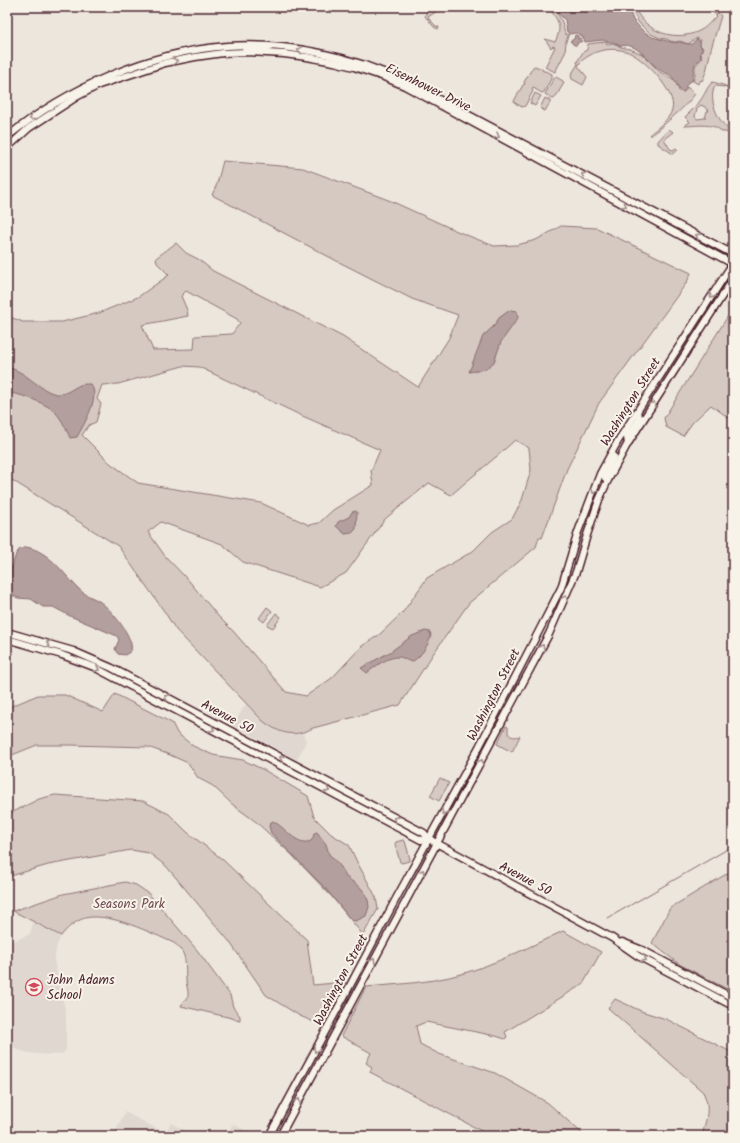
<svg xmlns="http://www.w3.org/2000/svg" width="740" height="1143" font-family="Kalam,sans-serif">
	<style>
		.built { fill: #e0d7d0 }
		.green { fill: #d5c9c2; stroke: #907476; fill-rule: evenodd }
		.water { fill: #b39f9d; stroke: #896c6f }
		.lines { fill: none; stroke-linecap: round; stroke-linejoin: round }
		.stream { stroke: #896c6f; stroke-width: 1 }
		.tertiary-casing { stroke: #4a1f2b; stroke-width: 8 }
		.secondary-casing { stroke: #4a1f2b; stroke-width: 9 }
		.tertiary { stroke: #f7f3e8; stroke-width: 5.5 }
		.secondary { stroke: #f7f3e8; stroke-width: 6 }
		.oneway { stroke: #a0898a }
		.labels { text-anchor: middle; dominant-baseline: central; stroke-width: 4; stroke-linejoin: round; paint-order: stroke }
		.street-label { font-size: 13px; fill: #4a1f2b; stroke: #f7f3e8 }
		.park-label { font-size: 13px; fill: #6d4a51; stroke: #f7f3e8 }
		.poi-label { font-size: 13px; fill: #4a1f2b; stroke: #f7f3e8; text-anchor: start }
	</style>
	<rect width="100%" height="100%" fill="#ece6dd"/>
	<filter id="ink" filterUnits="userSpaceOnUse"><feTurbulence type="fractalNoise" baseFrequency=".025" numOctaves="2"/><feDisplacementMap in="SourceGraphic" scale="8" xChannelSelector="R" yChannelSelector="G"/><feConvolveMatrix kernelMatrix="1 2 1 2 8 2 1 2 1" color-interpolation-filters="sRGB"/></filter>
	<g filter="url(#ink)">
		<!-- built -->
		<g class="built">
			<path d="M246,704l17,17 32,13h8l3,7 -9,19 -64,-35z"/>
			<path d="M33,922l28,14 -4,9 -3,15 12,55v33l-1,3 -3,3 -13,1 -20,-2 -11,-3 -11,-6v-100l23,-10z"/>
			<path d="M125,1112l40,21 6,-10 24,13h-82z"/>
			<path d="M233,1124l23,12h-30z"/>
		</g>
		<!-- green -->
		<g class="green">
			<path d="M434,7h9l-15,10v1l8,8 3,1 -1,2 -4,-2 -9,-11 2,-5z"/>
			<path d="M548,7h6c2,4 7,12 8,15 2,5 1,8 4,13l3,-1 -3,7 -1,12 -10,19 -10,-5 10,-20 -2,-1 -2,2 -6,-9 10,3c8,-16 3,-22 -7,-35z"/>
			<path d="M630,7h4c10,21 30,31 52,28 5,-1 10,-2 15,-5 6,-3 11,-10 16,-15l-11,-7h-5v-1c8,0 16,4 20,9l-10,33 -5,23 -4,9 -1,-1 -3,4 -5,-3 2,-5v-10l7,-8 -1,-5 2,-5 -3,-3v-5l-3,-2 -9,6 -8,-3 -5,1 -5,-1 -3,-2 -7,-1 -9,-4 -12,-11z"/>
			<path d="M604,42l4,2 5,-1 8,4 9,2 12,5 19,19 14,7 4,11 5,1 3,-5 8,7c-12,16 -29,28 -43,41h-3c8,-7 20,-15 23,-25 6,-17 -30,-55 -47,-59 -10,-3 -24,-2 -33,3 -5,3 -11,6 -14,12l9,11 -4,8 -11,-6 -1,-4 7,-11 -1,-2 6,-10 4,-2 1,-6z"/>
			<path d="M535,66l7,3 1,2h2l7,3v3l-8,15 -2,1 -7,-4 -1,-2 -2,1 1,3 -8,15 -3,1 -7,-4 -1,-2 9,-16 2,-1 -1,-2 9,-15z"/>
			<path d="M556,77l7,4 1,2 -9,15 -2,1 -8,-5 9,-16z"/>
			<path d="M713,82l13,4 4,4v1l-4,-4 -11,-1c-8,15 5,39 18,47v4l-7,-5h-4c-8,-10 -26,-6 -38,-6l6,-4 -5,-5c6,-6 13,-12 17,-19 4,-6 6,-13 11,-16zM701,105l4,2 2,3 1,-1 1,2h-2l-2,7 -8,1 -2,-2c0,-3 2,-6 2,-9z"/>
			<path d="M535,93l6,3 -6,10 -5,-3z"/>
			<path d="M545,98l6,3 -6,10 -5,-3z"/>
			<path d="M669,129l4,3 -9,7 6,10 3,1 3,-2 2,2 -5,4 -15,-10v-3z"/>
			<path d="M223,161l80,7 88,33 68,31 35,14 23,-1 19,-5 25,-14 36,2 94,45 -4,9 -20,28 -68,93 -32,66 -25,69 -3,-1 -3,10 -67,56 -36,51 -33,51 -87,23c-19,10 -33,6 -50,-7l-87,-91 -12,-19 -46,-65 -111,-69v-161l16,6h39l37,-9 39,-16 31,-22 -12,-12 -1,-5 20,-15 10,10 12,6 15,12 130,66 75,50 31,-49 9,-23 -46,-16 -77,-39 -123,-65 5,-11zM186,291l51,28 3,4 -8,11 -37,2 -1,13 -41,1 -11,-25 46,-9 -1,-6 -6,-14zM183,366l16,1 99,47 82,36 -9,21 2,14 -40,25 -14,13 -10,2 -48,-22 -123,-20 -28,-20 -28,-28 7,-10 7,-3 5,-18 -4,-5 5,-14 16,-1zM515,440l14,8 2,22 -9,30 -10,19 -20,13 -19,19 -46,27 -24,34 -24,23 -17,11 -30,32 -26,18 -20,-4 -53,-61 -15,-15 -29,-35 -24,-25 -17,-24 13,-10 61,22 21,18 77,25 26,-14 39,-54 44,-36 22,12c21,-19 44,-36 64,-55z"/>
			<path d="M733,308v113l-22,-16 -18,17 -10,14 -17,-9 -2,-9z"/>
			<path d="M267,607l5,4 -8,11 -5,-4z"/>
			<path d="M276,613l5,4 -8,11 -6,-3z"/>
			<path d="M115,694l57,29 5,10 16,13 20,9 30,5 21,10 44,26 6,21 17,17 18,11 8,17 19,35 2,12 -15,26 -31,-38 -41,-43 -36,-33 -22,-16 -20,-19 -15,-8 -10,-15 -18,-8 -22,-8 -78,-2h-33l-30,12v-49l31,-13h27l38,17z"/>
			<path d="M506,726l2,1v6c3,5 7,4 12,3l-8,16 -15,-8z"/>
			<path d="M440,778l9,5 -10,18 -9,-5z"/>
			<path d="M55,795l88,6 26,13 18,18 35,27 85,81 6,45 33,-3 -18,34 -7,9 -21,-9 -34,-21 -37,-54 -63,-75 -17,-13 -18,-3 -83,15 -41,12v-62l32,-16z"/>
			<path d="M403,840l2,1 5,18 -1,2 -7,2 -2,-1 -5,-18 1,-2z"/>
			<path d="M733,870v122l-54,-28 -27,-21 18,-35z"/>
			<path d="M125,882l11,3 12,8 49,57 33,45 3,12 7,9v4l-59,-14c1,-4 6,-5 7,-10 1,-5 -2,-11 -2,-16 -1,-15 2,-27 -12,-37 -23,-10 -64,-31 -89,-25 -10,3 -18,10 -24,18l-48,-25 50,-17z"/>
			<path d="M563,931l38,21 -18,32 -78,48 2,5 -2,2 -9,-3 -70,-14 -10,4 4,18 19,10 56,19 53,30 37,33h-94l-121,-64 2,-5 -6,-4 5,-10 -30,-17 25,-49c32,-3 64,-4 95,-13 35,-10 68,-27 102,-43z"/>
			<path d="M615,999l26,12 25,8 67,34v83h-31c4,-17 9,-28 1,-44l-95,-84z"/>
		</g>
		<!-- water -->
		<g class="water">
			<path d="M556,7h72l5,13 9,10 10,7 23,6 4,-1 9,2h4l5,-5 3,3v3l2,4 -2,5 1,3 -1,3c-9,3 -5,13 -8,21 -4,1 -7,3 -6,8l-3,3 -4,-3c-2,-4 -3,-7 -6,-11 -4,-5 -8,-4 -13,-8 -10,-7 -24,-29 -39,-24l-8,-4h-5l-5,-2 -18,2c-1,-6 -8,-11 -14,-8l-4,-2 -2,-12 -6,-6z"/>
			<path d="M575,35l3,1v3l2,-1 2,2 -1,2h-3l-1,3h-3l-4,-4 4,-2z"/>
			<path d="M510,310l7,1 1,7 -17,24 -7,20 -8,7 -17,3 14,-36 11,-10 5,-8z"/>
			<path d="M7,368c16,0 32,23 50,26 9,1 16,-6 23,-9 3,-1 7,-1 10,-1 12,11 -7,42 -13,53l-7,1c-4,-9 -7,-17 -14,-25 -8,-9 -36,-20 -49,-20z"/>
			<path d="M356,511l1,1 -1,17 -4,4 -7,1 -9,-8 2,-4 11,-5 3,-5z"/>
			<path d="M26,547c24,4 38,28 54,43 7,7 17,8 24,15 9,7 31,34 27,46l-6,4 -7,-1 -3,-5 4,-9 -2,-4 -47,-20 -17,-9h-10l-12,-8 -13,-1 -6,-3 -4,-5 -1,-8 9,-28 3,-4z"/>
			<path d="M425,631l5,1 1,3c-2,10 -10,21 -19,27 -5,-1 -8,-4 -12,-5 -12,-1 -24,9 -33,16l-6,-5 29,-16 22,-16z"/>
			<path d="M273,821c12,6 24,26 38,20l2,-3 1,-5 3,-1 9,12 3,10 12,13 5,10 14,10 5,6 3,7 1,7 -3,9 -10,5 -5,-1 -26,-32 -54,-55 -2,-7 1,-3z"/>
		</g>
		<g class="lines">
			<!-- stream -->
			<path class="stream" d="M608,918l125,-72"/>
			<!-- tertiary casing -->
			<g class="tertiary-casing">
				<path id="tertiary" d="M245,49h21l5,-2"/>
			</g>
			<!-- secondary casing -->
			<g class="secondary-casing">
				<g id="secondary">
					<path d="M7,137c60,-49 142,-85 220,-91 61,-4 125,10 179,36l327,172"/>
					<path d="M7,148l22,-20 49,-32 21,-11 66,-22 30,-6 28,-4 24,-1 37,2 23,3 27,5 20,5 30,10 21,9 328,178"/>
					<path d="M628,444l-1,-7 13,-19 -3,-5"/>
					<path d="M608,480l-3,-2v-3l9,-18"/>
					<path d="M7,632l66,19 39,17 312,165 5,6 183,99 26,18 95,50"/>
					<path d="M7,639l55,16 32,12 327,173 8,-1"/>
					<path d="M622,942l20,8 91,48"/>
					<path d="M269,1136l76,-141 53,-100 81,-148 61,-118 21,-41 17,-56 22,-58 18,-33 115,-178"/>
					<path d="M280,1136l269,-502 27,-62 11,-37 12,-35 9,-20 19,-35 106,-166"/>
				</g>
			</g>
			<!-- tertiary -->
			<use href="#tertiary" class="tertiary"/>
			<!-- secondary -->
			<use href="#secondary" class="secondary"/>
		</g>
		<!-- one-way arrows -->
		<defs><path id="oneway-chevron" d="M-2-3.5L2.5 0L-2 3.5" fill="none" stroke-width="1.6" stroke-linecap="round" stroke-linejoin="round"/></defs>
		<g class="oneway">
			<use href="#oneway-chevron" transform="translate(300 50) rotate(-171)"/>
			<use href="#oneway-chevron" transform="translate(175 61) rotate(-11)"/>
			<use href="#oneway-chevron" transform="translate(32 118) rotate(148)"/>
			<use href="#oneway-chevron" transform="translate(497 136) rotate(28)"/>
			<use href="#oneway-chevron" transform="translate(584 175) rotate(-152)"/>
			<use href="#oneway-chevron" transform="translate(624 205) rotate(29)"/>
			<use href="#oneway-chevron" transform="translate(698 236) rotate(-152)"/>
			<use href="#oneway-chevron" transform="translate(712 296) rotate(123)"/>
			<use href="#oneway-chevron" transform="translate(653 404) rotate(-58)"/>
			<use href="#oneway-chevron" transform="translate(594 491) rotate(111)"/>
			<use href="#oneway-chevron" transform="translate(565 598) rotate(-66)"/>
			<use href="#oneway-chevron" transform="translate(49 643) rotate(-164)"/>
			<use href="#oneway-chevron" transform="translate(542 647) rotate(-62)"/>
			<use href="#oneway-chevron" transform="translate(97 669) rotate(25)"/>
			<use href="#oneway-chevron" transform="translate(167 697) rotate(-152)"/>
			<use href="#oneway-chevron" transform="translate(212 729) rotate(28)"/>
			<use href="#oneway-chevron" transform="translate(282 758) rotate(-152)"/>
			<use href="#oneway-chevron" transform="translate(481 762) rotate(-62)"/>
			<use href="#oneway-chevron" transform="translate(327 790) rotate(28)"/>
			<use href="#oneway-chevron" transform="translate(444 812) rotate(119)"/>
			<use href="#oneway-chevron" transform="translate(396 819) rotate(-152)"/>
			<use href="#oneway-chevron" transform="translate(422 872) rotate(-62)"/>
			<use href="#oneway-chevron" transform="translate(644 959) rotate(28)"/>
			<use href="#oneway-chevron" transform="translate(373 961) rotate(-61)"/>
			<use href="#oneway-chevron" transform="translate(316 1050) rotate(118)"/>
			<use href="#oneway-chevron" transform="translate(298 1101) rotate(-62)"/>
		</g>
	</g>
	<!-- icons -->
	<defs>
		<g id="school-ring" transform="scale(0.9)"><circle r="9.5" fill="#f7f3e8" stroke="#d1495b" stroke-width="1.5"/><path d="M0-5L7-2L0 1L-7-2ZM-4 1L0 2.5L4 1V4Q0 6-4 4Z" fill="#d1495b"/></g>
	</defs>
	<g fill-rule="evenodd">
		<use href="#school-ring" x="34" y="987"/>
	</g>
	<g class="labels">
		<!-- street labels -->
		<g class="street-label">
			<text transform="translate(428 88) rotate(26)">Eisenhower Drive</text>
			<text transform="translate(631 402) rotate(-58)">Washington Street</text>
			<text transform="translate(494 695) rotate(-63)">Washington Street</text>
			<text transform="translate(227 717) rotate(28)">Avenue 50</text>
			<text transform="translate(525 879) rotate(28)">Avenue 50</text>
			<text transform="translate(341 980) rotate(-62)">Washington Street</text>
		</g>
		<!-- park labels -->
		<g class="park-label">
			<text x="129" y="904">Seasons Park</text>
		</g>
		<!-- poi labels -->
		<g class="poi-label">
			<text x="47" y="980">John Adams<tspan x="47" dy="15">School</tspan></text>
		</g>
	</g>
	<!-- margin -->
	<rect width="740" height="1143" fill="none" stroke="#f7f3e8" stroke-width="24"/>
	<rect x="12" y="12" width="716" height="1119" fill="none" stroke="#4a1f2b" stroke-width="1.5" filter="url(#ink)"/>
</svg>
